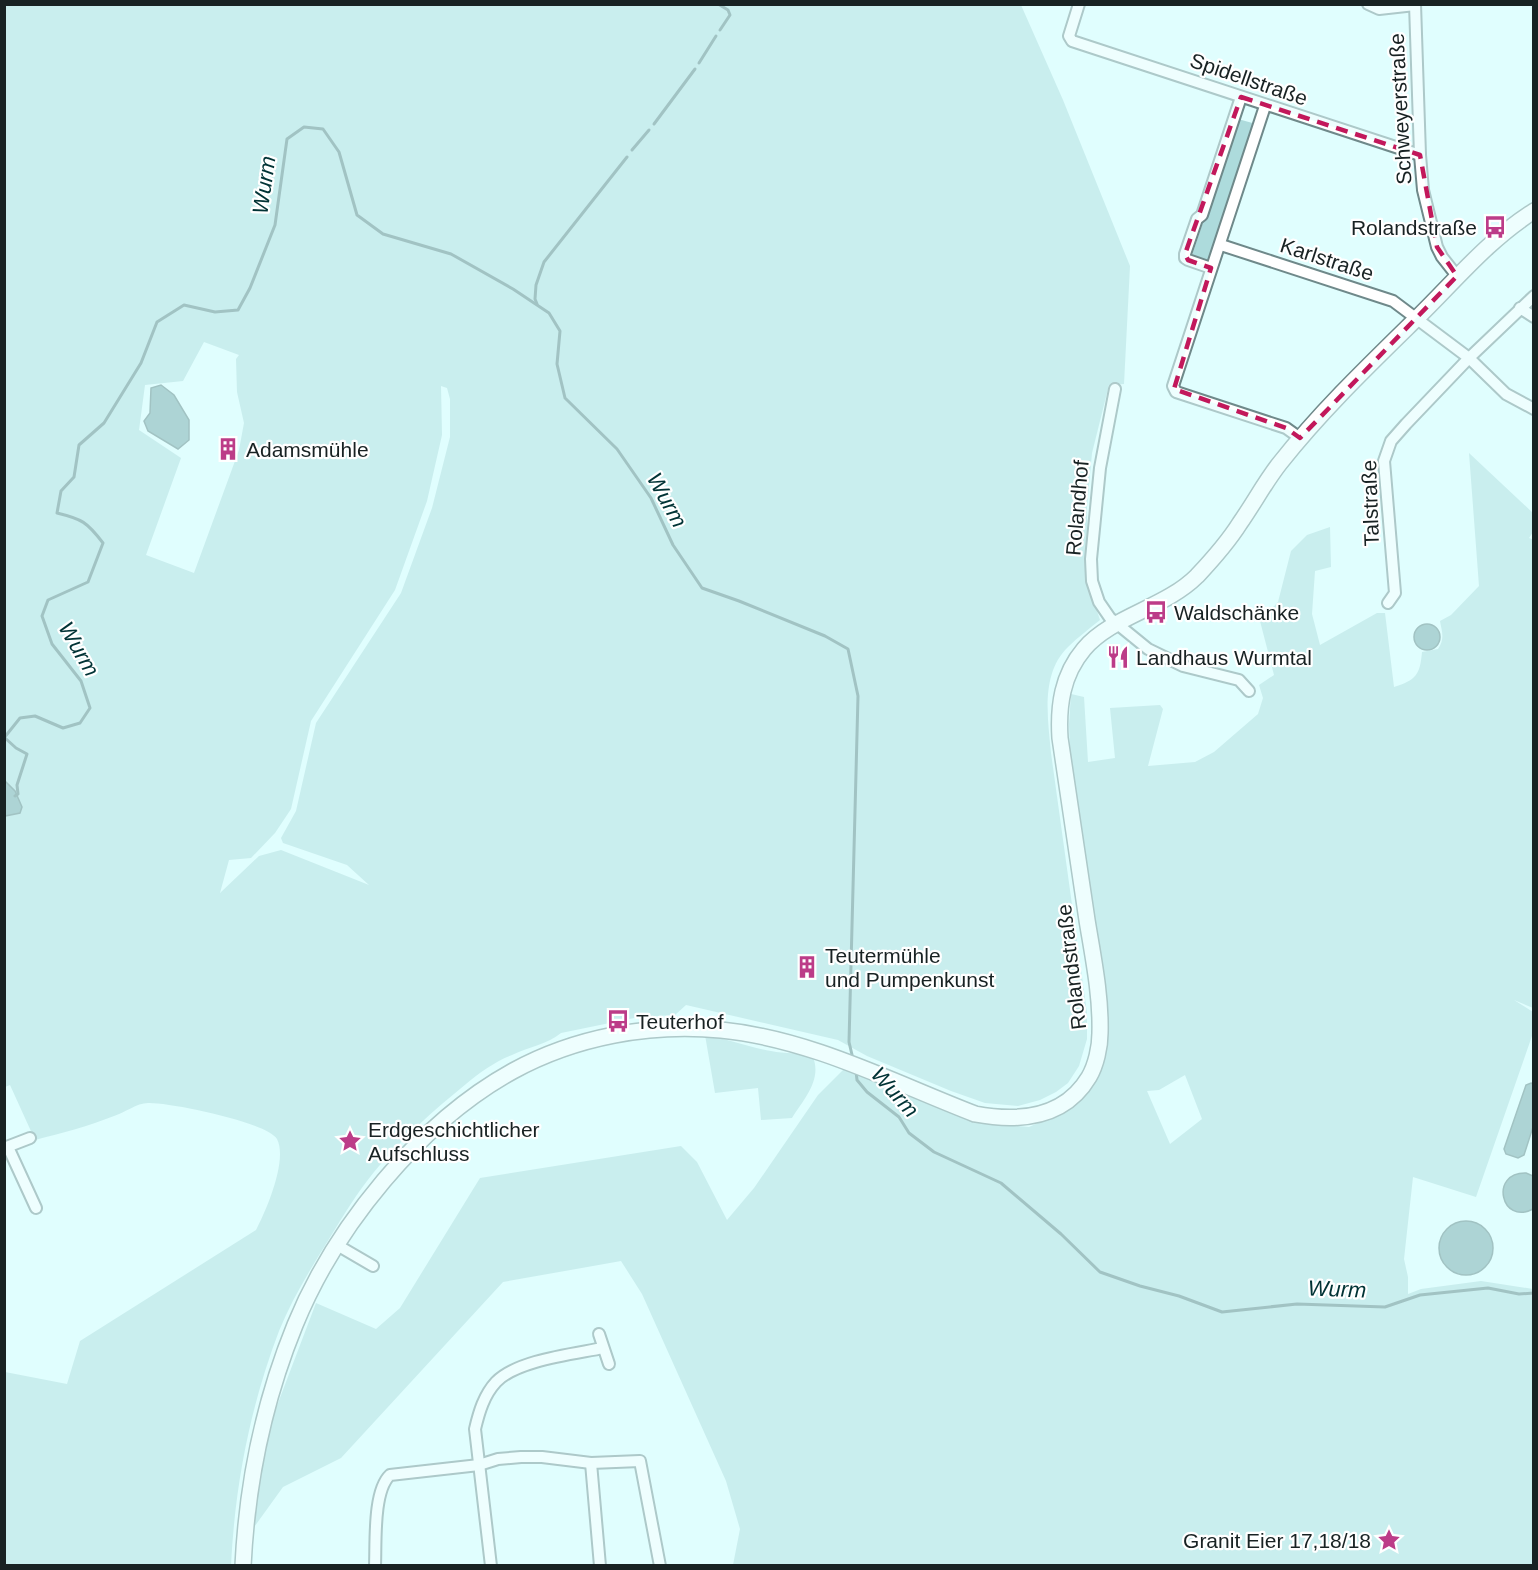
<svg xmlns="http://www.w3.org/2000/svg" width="1538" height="1570" font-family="Helvetica,sans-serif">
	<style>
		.green { fill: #addbdc; fill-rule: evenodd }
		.water { fill: #70a3a4; stroke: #567c7d; stroke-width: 1.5 }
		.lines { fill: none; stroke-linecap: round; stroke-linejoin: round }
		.stream { stroke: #567c7d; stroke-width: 3 }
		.street-casing { stroke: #6f898a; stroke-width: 14 }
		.secondary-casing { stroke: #6f898a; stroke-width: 18 }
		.street { stroke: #fff; stroke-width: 10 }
		.secondary { stroke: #fff; stroke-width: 15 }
		.marked { fill: none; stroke: #c2185b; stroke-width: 4.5; stroke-dasharray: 12 8; stroke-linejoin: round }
		.labels { text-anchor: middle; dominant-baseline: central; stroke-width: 4.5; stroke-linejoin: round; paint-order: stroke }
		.street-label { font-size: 21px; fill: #182223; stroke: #fff }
		.poi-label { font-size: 21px; fill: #182223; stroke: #fff; text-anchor: start }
		.water-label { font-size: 22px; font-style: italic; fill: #003335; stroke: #fff }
	</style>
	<rect width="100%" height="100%" fill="#e0fefe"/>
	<!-- green -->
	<g class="green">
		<path d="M4,5h1017l42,95 67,166 -6,118 -15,1 -17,68 -5,54 1,77 12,36c-11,9 -22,17 -32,27 -28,27 -20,72 -17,106l36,260v26l-8,27 -11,17 -12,9 -16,8 -22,6 -33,-3 -34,-12 -84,-35 -29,-16 -152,-35 -11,10 -36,2 -78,16c-13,11 -33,14 -49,22 -16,6 -33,18 -46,29 -32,26 -65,55 -92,88 -17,21 -31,44 -45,67 -18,29 -37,60 -50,92 -29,76 -44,154 -48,234h-226v-193l62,12 13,-43 176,-111c10,-19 32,-70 21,-91 -10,-17 -109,-37 -129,-36 -11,0 -24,10 -34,13 -25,10 -52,17 -79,24l-25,-55 -5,2zM204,342l35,13 -3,4 1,33 7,31 -5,27 -45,123 -48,-18 35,-97 -42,-28 6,-45 38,-4zM441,386l6,2 3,11v38l-18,71 -31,85 -85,130 -20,88 -15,27 2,5 64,22 22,20 -88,-35 -22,6 -39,37 9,-33 22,-2 24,-25 16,-24 20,-88 84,-131 32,-89 15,-66z"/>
		<path d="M1238,119l18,5 -44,138 -20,-7z"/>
		<path d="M1469,453l64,60v19l-4,6 5,2 -1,468 -19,-8 19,12v21l-57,164 -63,-20 -9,82 4,18v17l13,-5 60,-8 52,8v276h-800l7,-36 -14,-48 -84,-187 -21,-33 -118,21 -162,176 -58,29 -31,43 15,-98 49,-129 60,26 24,-21 80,-130 201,-32 16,16 30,58 27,-32 64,-93 26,-26 134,53 51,5 40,-18 26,-27 12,-36 -4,-67 -33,-218 -1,-37 2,-30 13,3 4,65 27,-4 -5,-50 50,-3 3,4 -15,57 47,-4 19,-10 44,-38 5,-16 -4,-13 15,-10 -14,-54 18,-19 13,-51 16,-16 23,-8 1,40 -16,4 -3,43 8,31 57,-32h8l9,74c22,-7 26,-12 28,-35l16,-3c7,-10 4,-17 2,-28l11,-6 28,-29zM1185,1075l17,44 -32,25 -23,-53 12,-1z"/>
		<path d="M705,1035c22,4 43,12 66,16 14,3 28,1 42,6 9,23 -9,42 -21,61l-31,2 -3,-32 -43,5z"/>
	</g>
	<!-- water -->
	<g class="water">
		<path d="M161,385l13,10 15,25v20l-11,9 -30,-18 -4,-10 6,-8 1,-25z"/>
		<circle cx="1427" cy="637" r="13"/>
		<path d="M4,780l11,11 7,16 -2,6 -15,3z"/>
		<path d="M1531,1083l2,1v43l-9,28 -6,3 -12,-4 -2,-5 22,-64z"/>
		<path d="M1526,1173l7,3v33c-32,17 -44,-37 -7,-36z"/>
		<circle cx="1466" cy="1248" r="27"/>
	</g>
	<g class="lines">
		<!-- stream -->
		<g class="stream">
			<path d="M718,4l10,6 2,5 -10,15"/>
			<path d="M699,63l17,-27"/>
			<path d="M654,124l41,-55"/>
			<path d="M632,150l17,-20"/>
			<path d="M537,304l-2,-5 1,-14 8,-23 83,-105"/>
			<path d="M4,738l16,-20 15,-2 28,12 17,-5 10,-15 -9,-27 -29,-37 -10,-28 6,-16 40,-18 15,-39c-16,-21 -21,-24 -46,-30l4,-22 13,-14 5,-32 25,-22 37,-60 16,-41 27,-17 31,7 23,-2 12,-22 25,-63 12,-86 17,-12 19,2 16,23 18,63 26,19 68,20 62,35 36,24 11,18 -3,33 8,34 52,51 34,49 22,47 29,43 37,13 86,35 23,13 10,47 -9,346 4,17"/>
			<path d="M5,738l11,10 11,6 -10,31 1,9 -3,2"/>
			<path d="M856,1071l1,9 10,12 32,25 10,16 25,19 67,31 60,51 39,38 40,14 39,10 43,16 75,-8 88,3 35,-12 68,-7 31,6 15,-1"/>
		</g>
		<!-- street casing -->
		<g class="street-casing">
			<g id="street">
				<path d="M1079,4l-10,32 3,5 348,114"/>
				<path d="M1368,4l11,5 36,-4"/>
				<path d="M1415,4l5,151 3,35 14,57 5,10 15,19"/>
				<path d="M1265,106l-92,280 3,6 110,36 14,10"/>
				<path d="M1221,245l172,56 76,57 37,36 28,15"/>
				<path d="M1211,268l-23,-8 -3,-2v-4l12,-35 5,-4 39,-118"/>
				<path d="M1520,308l14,9"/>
				<path d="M1115,389l-15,79 -9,91 1,22 7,21 11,16 38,31 35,17 56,14 10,11"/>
				<path d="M1388,603l7,-10 -11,-132 7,-20 15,-17 63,-66 65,-62"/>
				<path d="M8,1147l28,61"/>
				<path d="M4,1148l26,-10"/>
				<path d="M337,1245l36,21"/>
				<path d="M599,1334l10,30"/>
				<path d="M591,1463l9,103"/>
				<path d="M375,1566c1,-24 -2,-75 15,-91l89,-10 19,-6 23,-2h21l49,6 49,-2 20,105"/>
				<path d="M491,1566l-16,-137c4,-17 9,-34 21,-47 21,-22 78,-28 107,-34"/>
			</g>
		</g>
		<!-- secondary casing -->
		<g class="secondary-casing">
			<path id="secondary" d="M243,1566c4,-83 21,-165 52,-241 40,-98 124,-202 218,-254 62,-34 137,-48 208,-41 90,9 171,52 254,84 43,8 89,5 114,-37 7,-12 11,-30 11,-44 1,-38 -7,-76 -13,-113 -9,-61 -18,-121 -27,-182 -2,-32 2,-63 24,-89 28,-33 81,-41 113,-73 16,-17 31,-34 43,-53 14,-20 25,-41 40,-60 41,-52 90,-99 137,-145 38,-37 71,-78 117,-107"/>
		</g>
		<!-- street -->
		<use href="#street" class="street"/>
		<!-- secondary -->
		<use href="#secondary" class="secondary"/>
	</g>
	<!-- marked area -->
	<path d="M0 0H1538V1570H0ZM1241,97l179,58 17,92 20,29 -157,162 -14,-10 -112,-39 37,-121 -23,-8 -3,-6z" fill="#e0fefe" fill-opacity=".55" fill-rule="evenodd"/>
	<path class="marked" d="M1241,97l179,58 17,92 20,29 -157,162 -14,-10 -112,-39 37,-121 -23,-8 -3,-6z"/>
	<!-- icons -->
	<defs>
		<g id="bus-bare" transform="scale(1.8)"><path d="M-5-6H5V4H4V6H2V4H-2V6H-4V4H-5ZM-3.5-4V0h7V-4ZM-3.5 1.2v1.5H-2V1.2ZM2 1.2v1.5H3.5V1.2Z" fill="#bc3c88" stroke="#fff" stroke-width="2.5" paint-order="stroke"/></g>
		<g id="building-bare" transform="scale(1.8)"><path d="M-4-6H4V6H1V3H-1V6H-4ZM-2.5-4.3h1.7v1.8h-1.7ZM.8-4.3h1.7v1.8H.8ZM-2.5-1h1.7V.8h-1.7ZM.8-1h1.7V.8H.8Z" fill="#bc3c88" stroke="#fff" stroke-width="2.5" paint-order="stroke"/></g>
		<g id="restaurant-bare" transform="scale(1.8)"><path d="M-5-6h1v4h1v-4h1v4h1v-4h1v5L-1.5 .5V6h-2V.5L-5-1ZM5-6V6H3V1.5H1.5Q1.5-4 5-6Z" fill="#bc3c88" stroke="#fff" stroke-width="2.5" paint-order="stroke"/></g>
		<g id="sight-bare" transform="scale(1.8)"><path d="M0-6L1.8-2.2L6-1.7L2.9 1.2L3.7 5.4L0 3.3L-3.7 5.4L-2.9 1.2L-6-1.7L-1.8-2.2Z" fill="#bc3c88" stroke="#fff" stroke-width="2.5" paint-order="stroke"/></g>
	</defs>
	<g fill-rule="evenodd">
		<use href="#bus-bare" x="1495" y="227"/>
		<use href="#building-bare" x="228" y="449"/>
		<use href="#bus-bare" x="1156" y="612"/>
		<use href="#restaurant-bare" x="1118" y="657"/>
		<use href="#building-bare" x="807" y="967"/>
		<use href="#bus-bare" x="618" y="1021"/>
		<use href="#sight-bare" x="350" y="1141"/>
		<use href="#sight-bare" x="1389" y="1540"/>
	</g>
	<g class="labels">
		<!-- street labels -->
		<g class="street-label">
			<text transform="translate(1249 79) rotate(19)">Spidellstraße</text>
			<text transform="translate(1400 109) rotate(-93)">Schweyerstraße</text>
			<text transform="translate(1327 259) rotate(18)">Karlstraße</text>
			<text transform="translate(1370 503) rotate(-92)">Talstraße</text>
			<text transform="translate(1077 508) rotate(-85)">Rolandhof</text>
			<text transform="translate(1071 967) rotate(-97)">Rolandstraße</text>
		</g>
		<!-- poi labels -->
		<g class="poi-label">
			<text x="1477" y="227" text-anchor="end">Rolandstraße</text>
			<text x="246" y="449">Adamsmühle</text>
			<text x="1174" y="612">Waldschänke</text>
			<text x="1136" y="657">Landhaus Wurmtal</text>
			<text x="825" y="955">Teutermühle<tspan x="825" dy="24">und Pumpenkunst</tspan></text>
			<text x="636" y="1021">Teuterhof</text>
			<text x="368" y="1129">Erdgeschichtlicher<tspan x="368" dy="24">Aufschluss</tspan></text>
			<text x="1371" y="1540" text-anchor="end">Granit Eier 17,18/18</text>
		</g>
		<!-- water labels -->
		<g class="water-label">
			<text transform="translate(264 185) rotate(-82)">Wurm</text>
			<text transform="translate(667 500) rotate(61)">Wurm</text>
			<text transform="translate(79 649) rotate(60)">Wurm</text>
			<text transform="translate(895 1092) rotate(48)">Wurm</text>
			<text transform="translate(1337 1289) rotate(2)">Wurm</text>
		</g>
	</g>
	<!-- border -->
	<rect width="1538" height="1570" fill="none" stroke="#182223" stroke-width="12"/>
</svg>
